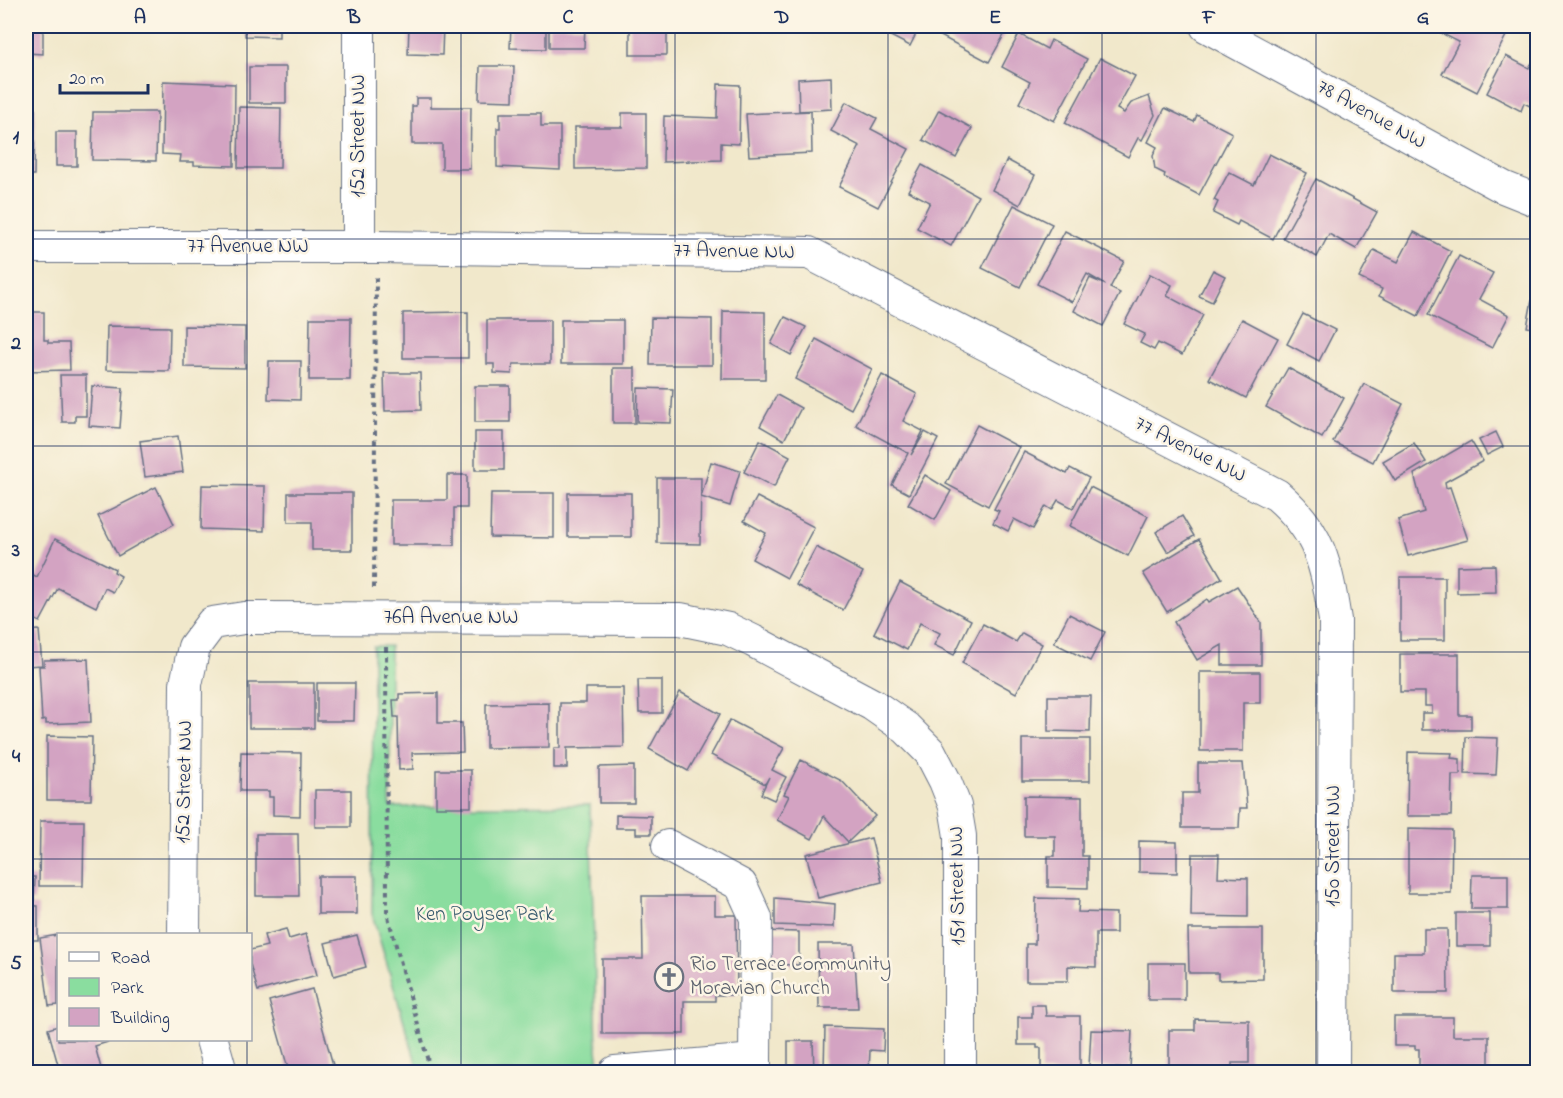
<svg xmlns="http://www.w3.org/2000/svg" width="1563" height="1098" font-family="'Indie Flower',sans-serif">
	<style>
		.green { fill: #8add9f; stroke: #52867e; stroke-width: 1.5 }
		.building { fill: #d3a3c2 }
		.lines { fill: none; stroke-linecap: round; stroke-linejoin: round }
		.minor-casing { stroke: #667084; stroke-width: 34 }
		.path { stroke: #667084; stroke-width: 4; stroke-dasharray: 4.5 4.5; stroke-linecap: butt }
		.minor { stroke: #fff; stroke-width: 32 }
		.grid { fill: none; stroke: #1b2f5e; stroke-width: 1.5; stroke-opacity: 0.55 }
		.labels { text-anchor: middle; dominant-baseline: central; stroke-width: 5; stroke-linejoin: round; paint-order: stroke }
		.street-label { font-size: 21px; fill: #1b2f5e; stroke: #fcf5e5 }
		.park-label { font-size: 21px; fill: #375a6e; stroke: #fcf5e5 }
		.worship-label { font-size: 21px; fill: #5b616d; stroke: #fcf5e5; text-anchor: start }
		.neatline { fill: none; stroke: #1b2f5e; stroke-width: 2 }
		.grid-label { font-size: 20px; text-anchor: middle; font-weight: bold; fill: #1b2f5e }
	</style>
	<rect width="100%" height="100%" fill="#fcf5e5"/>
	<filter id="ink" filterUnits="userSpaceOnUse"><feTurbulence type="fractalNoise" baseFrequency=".0167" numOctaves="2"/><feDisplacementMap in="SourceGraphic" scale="12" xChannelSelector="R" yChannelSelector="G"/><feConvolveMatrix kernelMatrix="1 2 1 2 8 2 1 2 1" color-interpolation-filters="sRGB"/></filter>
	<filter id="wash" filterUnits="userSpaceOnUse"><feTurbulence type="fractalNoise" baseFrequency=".008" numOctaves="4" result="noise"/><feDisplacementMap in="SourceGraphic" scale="24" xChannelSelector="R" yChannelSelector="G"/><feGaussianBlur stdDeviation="1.35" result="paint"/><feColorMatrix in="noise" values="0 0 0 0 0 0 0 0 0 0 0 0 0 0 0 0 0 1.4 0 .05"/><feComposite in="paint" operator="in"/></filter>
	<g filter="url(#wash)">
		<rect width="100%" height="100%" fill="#f1e8cb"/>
		<!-- green -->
		<path class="green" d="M373,646h17v161l200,-2 7,245 3,22h-181l-47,-158z"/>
		<g id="blocks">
			<!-- building -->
			<g class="building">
				<path d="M26,26h17v28l-17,-1z"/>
				<path d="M245,26h34v11l-34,-1z"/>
				<path d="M409,26h34l-1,29 -34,-1z"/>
				<path d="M511,26h35v23l-36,-1z"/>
				<path d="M549,26h36l-1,22h-35z"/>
				<rect x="630" y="26" width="37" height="29"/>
				<path d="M871,26h49l-10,20z"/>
				<path d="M940,26h69l-20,36 -54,-29z"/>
				<path d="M1372,26h13l-2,5z"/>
				<path d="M1435,26h76l-34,66 -35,-18 17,-32 -26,-13z"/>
				<path d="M1019,34l28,15 4,-9 36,19 -33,62 -35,-18 11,-21 -28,-15z"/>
				<path d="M1538,53v57l-14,-7 -3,8 -34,-18 19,-37 23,12z"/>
				<path d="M1100,58l35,18 -18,33 7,4 7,-10 18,-7 6,19 -13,25 -4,-2 -10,19 -63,-34z"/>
				<path d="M480,66h34l-1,35 -34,-1z"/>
				<rect x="249" y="67" width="37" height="36"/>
				<path d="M831,77l1,32 -33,2 -1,-32z"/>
				<path d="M163,81l72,3 -1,82 -40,-1v-3h-14l1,-7 -19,-1z"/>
				<path d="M718,84l22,1 -1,59 -18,-1v17l-58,2 1,-46 53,2z"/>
				<path d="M416,98h15v9h40l-1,62h-28v-25h-30v-38h4z"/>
				<path d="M846,102l31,16 -6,11 38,20 -31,58 -39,-20 21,-41 -29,-15z"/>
				<path d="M26,107h9l-1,68h-8z"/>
				<path d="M239,107l42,1 -1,60h-42z"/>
				<path d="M1165,108l29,14 3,-7 35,18 -33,62 -35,-18 1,-3 -10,-5 -2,-13 4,-9 -9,-5z"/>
				<path d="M939,110l33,18 -16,30 -33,-18z"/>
				<path d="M811,111l1,42 -63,3 -3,-42z"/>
				<path d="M93,112h64l-1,49 -64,-1z"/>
				<path d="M500,113h41v13h19v44l-63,-3v-39h3z"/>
				<path d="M622,113h24v55l-71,1v-42h47z"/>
				<rect x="56" y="132" width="21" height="34"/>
				<path d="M1269,154l38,19 -34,66 -34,-18 -2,4 -24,-12 5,-11 -4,-2 15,-28 25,13z"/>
				<path d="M1007,160l28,15 -15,30 -28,-15z"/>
				<path d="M922,165l56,31 -27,50 -34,-18 13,-26 -22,-11z"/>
				<path d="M1316,179l61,33 -21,37 -27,-15 -12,23 -34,-19z"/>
				<path d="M1014,205l38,19 -32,63 -38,-19z"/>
				<path d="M1065,231l59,30 -14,27 10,5 -17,33 -29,-15 16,-33 16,7 -19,-11 -15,28 -35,-18z"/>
				<path d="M1414,232l37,19 -33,65 -39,-20 3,-7 -23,-11 15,-28 24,12z"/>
				<path d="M1459,256l34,17 -14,26 30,16 -17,33 -64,-33z"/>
				<path d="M1213,270l12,6 -13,26 -13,-6z"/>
				<path d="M1150,274l22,11 -5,11 36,19 -21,40 -24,-12 -4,7 -14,-7 5,-9 -21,-10z"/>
				<path d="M1534,289l4,1v39l-11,-2z"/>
				<path d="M723,311l42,1v67h-43z"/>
				<path d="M26,312h18v28h4v3h21l1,27 -44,1z"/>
				<path d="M468,312v46h-65v-45z"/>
				<path d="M1303,314l32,16 -16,31 -32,-17z"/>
				<path d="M785,317l21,10 -15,28 -20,-11z"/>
				<path d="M310,318h41l-1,62h-41z"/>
				<path d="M651,318l61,1v46h-62z"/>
				<path d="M1242,319l36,19 -32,60 -37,-19z"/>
				<path d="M487,320h63v44h-37l-1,10 -18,-1v-9h-7z"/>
				<rect x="561" y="320" width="62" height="44"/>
				<path d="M107,326l63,1 -1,44 -63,-1z"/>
				<path d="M184,326l61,1v41l-61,-1z"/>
				<path d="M816,339l56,30 -21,40 -56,-30z"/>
				<path d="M269,361h32l-1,39 -32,-1z"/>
				<rect x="613" y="368" width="22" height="55"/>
				<path d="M1288,368l56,30 -22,40 -56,-31z"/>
				<path d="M384,373h36l1,37 -36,1z"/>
				<path d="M60,375h26v41h-11v6h-13z"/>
				<path d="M882,375l35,19 -14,27 20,10 -12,24 14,-23 13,7 -29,55 -17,-9 16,-32 -52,-28z"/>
				<path d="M1364,384l39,20 -30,58 -40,-20z"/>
				<path d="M92,386l31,2 -3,40 -31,-2z"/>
				<rect x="475" y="386" width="35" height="36"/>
				<path d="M638,388l35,1 -2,34 -34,-1z"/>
				<path d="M777,395l24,13 -17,32 -24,-14z"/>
				<path d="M977,425l42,22 -31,59 -42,-22z"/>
				<rect x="475" y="432" width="29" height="38"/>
				<path d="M1496,432l7,15 -16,8 -8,-15z"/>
				<path d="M178,436l5,36 -38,5 -5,-36z"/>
				<path d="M760,440l30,16 -16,31 -30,-15z"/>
				<path d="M1471,441l12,20 -38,21 1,6 4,-1 18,53 -60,16 -10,-36 26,-8 -10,-38z"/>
				<path d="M1414,443l12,19 -31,19 -12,-20z"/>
				<path d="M1024,452l43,22 3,-6 19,10 -16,30 -15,-8 -6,10 -6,-4 -13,23 -19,-10 -6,12 -15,-8 6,-12 -5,-2z"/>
				<path d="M711,462l29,9 -10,35 -29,-9z"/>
				<path d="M447,475h20v33h-13v37h-63v-45h56z"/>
				<path d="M925,475l26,16 -16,29 -27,-16z"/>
				<path d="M657,478h44l-1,66 -43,-1z"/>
				<path d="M202,485l63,1 -1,45 -63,-2z"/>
				<path d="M156,487l18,37 -56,32 -20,-40z"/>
				<path d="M1090,487l58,29 -20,40 -58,-30z"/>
				<path d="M288,493h64v57h-40v-28h-24z"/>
				<path d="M491,493h63v45l-64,-1z"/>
				<rect x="568" y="493" width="63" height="44"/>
				<path d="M757,497l57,30 -27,51 -35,-19 14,-26 -22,-12z"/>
				<path d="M1182,516l12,20 -26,16 -12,-20z"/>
				<path d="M55,539l60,30 -1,3 7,4 -8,16 -8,-4 -9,19 -38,-19 -18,34 -14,-7v-44l11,6z"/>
				<path d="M1199,539l23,39 -55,34 -24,-39z"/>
				<path d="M816,547l47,25 -20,38 -47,-25z"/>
				<path d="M1495,565l1,27 -39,1v-27z"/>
				<rect x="1400" y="577" width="45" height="63"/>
				<path d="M900,582l71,38 -17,35 -20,-10 6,-12 -20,-10 -13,27 -33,-17z"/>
				<path d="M1237,586l24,36v43h-39v-20l-25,15 -23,-38 33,-23 2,3z"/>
				<path d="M1069,614l36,18 -15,29 -36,-18z"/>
				<path d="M983,624l33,18 6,-9 20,11 -26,49 -54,-30z"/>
				<path d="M39,630l3,35 -16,1v-35z"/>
				<path d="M1400,654h59v61h12v15h-49v-17h10v-7h-7v-14h-25z"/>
				<path d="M88,659l3,63 -45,2v-4l-4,1 -3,-55h5v-6z"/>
				<path d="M1200,672h60v31h-17v48h-43z"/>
				<path d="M638,680h24v33h-23z"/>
				<rect x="249" y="683" width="65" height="45"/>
				<path d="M317,683h38l-1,38h-37z"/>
				<path d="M586,688h37l1,59 -57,1v20h-13v-20h6v-45h26z"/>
				<path d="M680,692l40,22 -32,57 -39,-22z"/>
				<path d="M438,693v30h24l1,29 -51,1 1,16 -14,1 -1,-53h-4l-1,-17h6v-6z"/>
				<path d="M1048,696h43l-1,36 -42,-1z"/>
				<path d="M549,703v44l-63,1v-44z"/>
				<path d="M730,720l54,28 -12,22 14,7 -12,23 -13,-6 8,-17 -4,7 -54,-29z"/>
				<path d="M47,736l45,1 -1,63h-44z"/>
				<path d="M1466,737l32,1 -2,37 -31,-1z"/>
				<rect x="1022" y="739" width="68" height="42"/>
				<path d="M241,752l60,1 -1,63 -27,-1v-18h-4v-6h-29z"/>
				<path d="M1408,752l44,1 -1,5 9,1v16h-8l-1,41h-44z"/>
				<path d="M801,760l41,21 33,35 -27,26 -24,-26 -12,23 -35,-19 12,-24 -5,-2z"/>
				<path d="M1198,763h45l4,45h-7l-1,20h-57v-35h16z"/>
				<path d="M634,766v37h-35v-36z"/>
				<rect x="436" y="770" width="35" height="37"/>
				<rect x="315" y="790" width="36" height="37"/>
				<path d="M1024,796l58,1v59h6v32l-40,-1v-31h7v-20h-31z"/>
				<path d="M616,815l35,1v18h-15v-6h-20z"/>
				<path d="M40,821h44l-1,65h-44z"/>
				<path d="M1408,829l44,1 -1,63h-43z"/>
				<path d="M256,834h42l1,62h-43z"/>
				<path d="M871,838l11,44 -64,16 -12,-44z"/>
				<path d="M1139,841l38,1v31l-38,-1z"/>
				<path d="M1192,854h27l-1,23 30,1v39l-57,-1z"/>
				<path d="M1472,875h36v34h-37z"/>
				<rect x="318" y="876" width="39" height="38"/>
				<path d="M26,877h9l-1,24h-8z"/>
				<path d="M642,896h73v19h21l1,80h-22v6h-31v33h-82v-75h41z"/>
				<path d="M775,898l60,6 -1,23 -59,-2z"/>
				<path d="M1036,898l43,1 -1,13 38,1v20h-20v34l-28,-1v15h-42v-37h9z"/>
				<path d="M26,905l12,1v34h-12z"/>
				<rect x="1456" y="913" width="34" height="33"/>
				<path d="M286,929l3,10 17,-5 11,41 -59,16 -8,-27v-14l17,-4 -3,-11z"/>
				<path d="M1188,929h75v50l-45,1v-7h-29z"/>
				<path d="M1424,929h23l1,64h-54v-40h30z"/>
				<path d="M762,931l37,1v33l-38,-1z"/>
				<path d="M58,935v70l-9,1 -9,-68z"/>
				<path d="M357,935l9,32 -32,9 -9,-33z"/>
				<path d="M818,944h36l4,64h-39z"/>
				<rect x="1148" y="963" width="37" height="37"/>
				<path d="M312,989l21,76 -27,7h-17l-20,-71z"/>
				<path d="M1032,1005h13l1,11h34v56h-39v-24h-4v-3h-19v-28h14z"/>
				<path d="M1394,1017h59v19h36v36h-70v-23h-4v-3h-21z"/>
				<path d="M1195,1019l54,1v43h-17v6l-63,-1v-38h26z"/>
				<path d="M58,1026v14h56l-19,6 7,26h-42l-12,-43z"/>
				<path d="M825,1027l59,2 -1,22 -13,-1 -1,22 -45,-2z"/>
				<path d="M1091,1030l41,1 -2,38 -41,-2z"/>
				<path d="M788,1041h25l1,31h-26z"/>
			</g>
		</g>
	</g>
	<g filter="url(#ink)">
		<use href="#blocks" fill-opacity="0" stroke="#667084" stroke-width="1.5"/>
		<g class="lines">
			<!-- minor casing -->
			<g class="minor-casing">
				<g id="minor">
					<path d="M359,26v221"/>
					<path d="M1206,26l297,161 35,14"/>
					<path d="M26,247h351l432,6 468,242c44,38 49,70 58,125l-2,452"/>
					<path d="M668,846l73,39 15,33 -1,142"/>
					<path d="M184,934l2,-250 8,-37 18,-24 32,-5 436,1 48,10 25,12 120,64 33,23 24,24 15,29 10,25 5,30v236"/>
					<path d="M212,1040l9,32"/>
					<path d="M615,1072l140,-12v12"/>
				</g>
			</g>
			<!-- path -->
			<g class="path">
				<path d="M374,588l2,-311"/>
				<path d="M386,647l1,266 44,159"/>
			</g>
			<!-- minor -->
			<use href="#minor" class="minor"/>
		</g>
	</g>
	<!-- grid -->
	<path class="grid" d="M247,26v908M461,26v1046M675,26v1046M888,26v1046M1102,26v1046M1316,26v1046M26,239h1512M26,446h1512M26,652h1512M26,859h1512M247,1040v32"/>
	<!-- icons -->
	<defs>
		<g id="church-ring" transform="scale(1.5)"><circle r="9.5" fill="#fcf5e5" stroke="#6b7280" stroke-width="1.5"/><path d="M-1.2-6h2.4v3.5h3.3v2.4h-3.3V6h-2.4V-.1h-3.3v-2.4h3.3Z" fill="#6b7280"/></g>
	</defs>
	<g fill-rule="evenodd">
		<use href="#church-ring" x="669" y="977"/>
	</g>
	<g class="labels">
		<!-- street labels -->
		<g class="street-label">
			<text transform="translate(1371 115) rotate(29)">78 Avenue NW</text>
			<text transform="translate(359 136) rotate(-90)">152 Street NW</text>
			<text x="248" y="247">77 Avenue NW</text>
			<text transform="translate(734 252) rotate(1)">77 Avenue NW</text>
			<text transform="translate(1190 450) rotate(27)">77 Avenue NW</text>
			<text x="451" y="618">76A Avenue NW</text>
			<text transform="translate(185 782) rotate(-89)">152 Street NW</text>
			<text transform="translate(1334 846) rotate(-90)">150 Street NW</text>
			<text transform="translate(958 886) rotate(-91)">151 Street NW</text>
		</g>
		<!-- park labels -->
		<g class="park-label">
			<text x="485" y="915">Ken Poyser Park</text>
		</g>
		<!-- worship labels -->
		<g class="worship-label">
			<text x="690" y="965">Rio Terrace Community<tspan x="690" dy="24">Moravian Church</tspan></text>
		</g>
	</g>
	<!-- margin -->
	<rect width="1563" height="1098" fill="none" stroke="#fcf5e5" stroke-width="66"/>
	<!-- legend -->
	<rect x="57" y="933" width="195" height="108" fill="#fcf5e5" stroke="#a2a6af" stroke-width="1.5"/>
	<rect x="69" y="952" width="30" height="9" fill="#ffffff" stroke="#a2a6af" stroke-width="1.5"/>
	<text x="111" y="963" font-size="18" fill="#1b2f5e">Road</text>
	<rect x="69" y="978" width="30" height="18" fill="#8add9f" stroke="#a2a6af" stroke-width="1.5"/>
	<text x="111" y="993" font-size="18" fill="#1b2f5e">Park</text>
	<rect x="69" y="1008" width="30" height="18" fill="#d3a3c2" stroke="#a2a6af" stroke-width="1.5"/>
	<text x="111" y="1023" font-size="18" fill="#1b2f5e">Building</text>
	<!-- scale -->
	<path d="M60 84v9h88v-9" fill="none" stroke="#1b2f5e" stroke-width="3"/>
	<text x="69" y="84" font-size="18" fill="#1b2f5e" stroke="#fcf5e5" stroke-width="4.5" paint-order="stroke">20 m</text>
	<rect x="33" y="33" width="1497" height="1032" class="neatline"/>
	<g class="grid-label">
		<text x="140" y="23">A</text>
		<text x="354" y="23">B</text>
		<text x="568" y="23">C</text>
		<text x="782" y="23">D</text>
		<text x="995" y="23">E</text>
		<text x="1209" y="23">F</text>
		<text x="1423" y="23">G</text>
		<text x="16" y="143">1</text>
		<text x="16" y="349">2</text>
		<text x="16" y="556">3</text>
		<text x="16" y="762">4</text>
		<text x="16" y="969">5</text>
	</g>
</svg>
